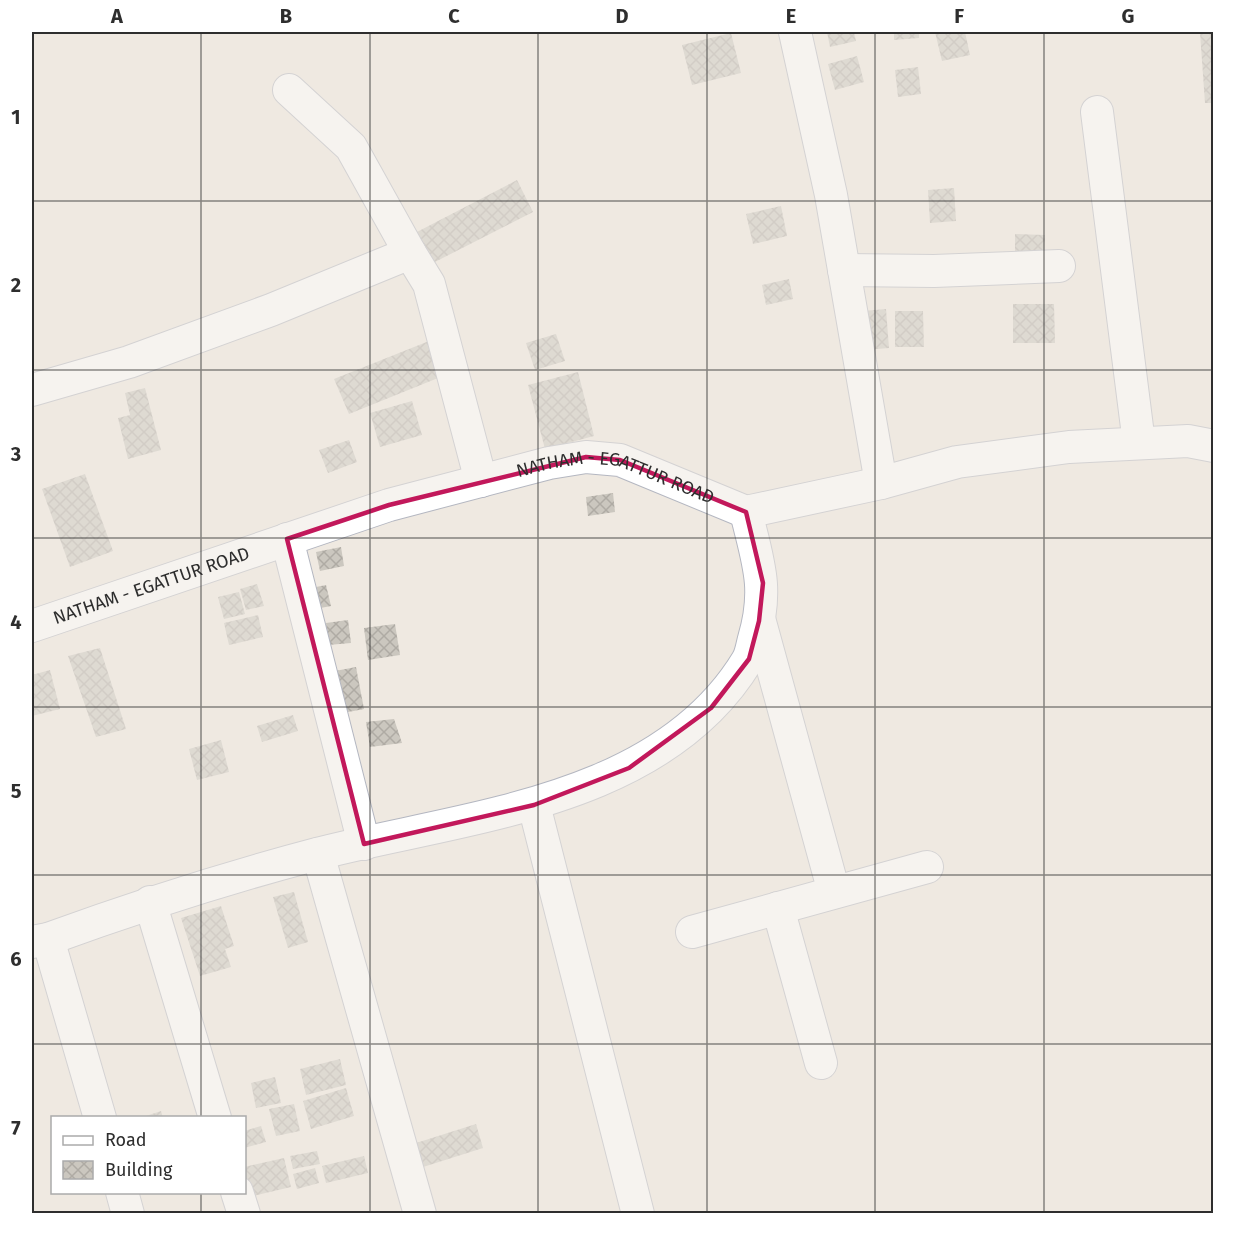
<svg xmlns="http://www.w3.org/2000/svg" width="1245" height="1245" font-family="'Fira Sans',sans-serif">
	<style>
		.building { fill: url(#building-cross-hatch) }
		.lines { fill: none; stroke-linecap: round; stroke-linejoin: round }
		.minor-casing { stroke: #b4b7c1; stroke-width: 34 }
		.minor { stroke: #fff; stroke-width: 32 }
		.marked { fill: none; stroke: #c2185b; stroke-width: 4.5; stroke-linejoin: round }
		.grid { fill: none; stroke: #2e2e2e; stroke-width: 1.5; stroke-opacity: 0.55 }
		.labels { text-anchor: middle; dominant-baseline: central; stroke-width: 6; stroke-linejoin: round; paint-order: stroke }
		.street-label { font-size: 18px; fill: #2e2e2e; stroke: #fff }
		.neatline { fill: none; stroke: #2e2e2e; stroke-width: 2 }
		.grid-label { font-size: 20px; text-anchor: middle; font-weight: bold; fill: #2e2e2e }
	</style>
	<defs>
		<pattern id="building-cross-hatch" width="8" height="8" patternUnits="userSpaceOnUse" patternTransform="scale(1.5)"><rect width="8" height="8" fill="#cbc7bf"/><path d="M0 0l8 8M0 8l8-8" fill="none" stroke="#afaba4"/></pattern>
	</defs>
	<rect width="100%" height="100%" fill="#efe9e1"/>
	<!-- building -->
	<g class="building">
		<path d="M827,32h27l2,9 -26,6z"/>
		<path d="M894,32h25v6l-25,2z"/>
		<path d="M935,32h30l5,23 -28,6z"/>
		<path d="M1214,32v71h-9l-5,-70z"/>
		<path d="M731,33l10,40 -49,12 -10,-40z"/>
		<path d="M857,56l7,26 -29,8 -7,-26z"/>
		<path d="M918,67l3,27 -23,3 -3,-27z"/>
		<path d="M517,180l16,32 -102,52 -16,-31z"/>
		<path d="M954,188l2,33 -26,2 -2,-33z"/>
		<path d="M781,206l6,30 -34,8 -7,-30z"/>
		<path d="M1015,234l30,1 -1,21 -29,-1z"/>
		<path d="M789,279l4,20 -27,6 -4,-20z"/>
		<path d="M1013,304h41l1,39h-42z"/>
		<path d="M886,309l3,39 -23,2 -3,-39z"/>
		<path d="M895,311h28l1,36h-29z"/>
		<path d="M556,334l9,27 -30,9 -9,-27z"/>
		<path d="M429,341l14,35 -94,38 -15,-35z"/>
		<path d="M578,372l16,64 -49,13 -17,-64z"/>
		<path d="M145,388l16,62 -33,9 -10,-41 12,-3 -5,-22z"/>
		<path d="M412,401l10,34 -42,12 -10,-34z"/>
		<path d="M349,440l8,22 -29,11 -9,-23z"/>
		<path d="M85,474l28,77 -43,16 -28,-78z"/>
		<path d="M613,493l2,19 -27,4 -2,-19z"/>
		<path d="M341,547l3,19 -24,5 -4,-19z"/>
		<path d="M257,584l7,22 -18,4 -6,-21z"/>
		<path d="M326,585l5,21 -21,4 -4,-21z"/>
		<path d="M239,592l6,22 -21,5 -6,-22z"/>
		<path d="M258,615l5,22 -34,8 -5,-22z"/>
		<path d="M348,620l3,23 -23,2 -2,-22z"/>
		<path d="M395,624l5,31 -32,5 -4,-32z"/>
		<path d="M100,648l26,81 -30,8 -28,-81z"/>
		<path d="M356,667l8,42 -21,4 -8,-42z"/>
		<path d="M50,670l10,39 -28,7v-41z"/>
		<path d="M293,715l5,16 -36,11 -5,-16z"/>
		<path d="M394,719l8,24 -32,4 -4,-25z"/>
		<path d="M221,740l8,32 -32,8 -8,-31z"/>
		<path d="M294,892l14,50 -20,6 -15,-51z"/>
		<path d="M221,906l13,40 -9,3 6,18 -31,9 -19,-58z"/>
		<path d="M340,1059l6,26 -40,10 -6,-26z"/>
		<path d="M275,1077l6,26 -25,5 -5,-25z"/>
		<path d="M346,1088l8,28 -43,13 -8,-28z"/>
		<path d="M294,1104l6,27 -24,5 -7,-27z"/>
		<path d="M161,1111l2,7h-20v-1z"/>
		<path d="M476,1124l7,24 -63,20 -7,-24z"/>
		<path d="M261,1126l5,16 -22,6v-17z"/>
		<path d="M317,1151l3,13 -27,5 -3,-13z"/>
		<path d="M364,1156l4,17 -42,10 -4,-17z"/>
		<path d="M284,1158l7,29 -46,11 -1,-31z"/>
		<path d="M315,1168l4,15 -22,6 -4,-15z"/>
	</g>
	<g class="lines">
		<!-- minor casing -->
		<g class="minor-casing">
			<g id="minor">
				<path d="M795,32l36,163 50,288"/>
				<path d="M289,90l62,57 59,106"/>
				<path d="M1097,112l42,331"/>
				<path d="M844,270l90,1 125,-5"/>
				<path d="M32,390l97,-28 142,-52 139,-57 19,31 52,197"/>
				<path d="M287,539l77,305"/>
				<path d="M760,622l74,270"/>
				<path id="s1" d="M32,626l357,-121 160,-42 37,-6 34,3 126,52 135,-29 76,-21 112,-15 119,-6 26,5"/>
				<path d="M534,805l104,409"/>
				<path d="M318,854l102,360"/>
				<path d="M150,902l65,216"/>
				<path d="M778,908l43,155"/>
				<path d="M692,932l235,-65"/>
				<path d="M48,939l52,179"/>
				<path d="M32,942l16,-3c88,-32 178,-61 269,-85 146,-38 343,-50 430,-193 4,-6 5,-15 7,-22 15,-51 4,-77 -8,-127"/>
				<path d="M122,1192l6,22"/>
				<path d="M237,1192l7,22"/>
			</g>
		</g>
		<!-- minor -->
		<use href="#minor" class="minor"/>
	</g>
	<!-- marked area -->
	<path d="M0 0H1245V1245H0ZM586,457l34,3 126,52 17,71 -4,38 -10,38 -38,49 -82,60 -95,37 -170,39 -77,-305 102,-34z" fill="#efe9e1" fill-opacity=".55" fill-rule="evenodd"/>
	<path class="marked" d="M586,457l34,3 126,52 17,71 -4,38 -10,38 -38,49 -82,60 -95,37 -170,39 -77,-305 102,-34z"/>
	<!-- grid -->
	<path class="grid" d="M201,32v1086M370,32v1182M538,32v1182M707,32v1182M875,32v1182M1044,32v1182M32,201h1182M32,370h1182M32,538h1182M32,707h1182M32,875h1182M32,1044h1182M201,1192v22"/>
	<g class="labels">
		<!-- street labels -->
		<g class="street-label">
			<text stroke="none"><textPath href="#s1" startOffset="612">NATHAM - EGATTUR ROAD</textPath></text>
			<text stroke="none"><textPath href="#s1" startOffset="126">NATHAM - EGATTUR ROAD</textPath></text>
		</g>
	</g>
	<!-- border -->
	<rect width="1245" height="1245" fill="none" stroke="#ffffff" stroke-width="66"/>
	<!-- legend -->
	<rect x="51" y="1116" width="195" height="78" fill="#ffffff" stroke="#ababab" stroke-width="1.5"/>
	<rect x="63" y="1136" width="30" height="9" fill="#ffffff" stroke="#ababab" stroke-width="1.5"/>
	<text x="105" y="1146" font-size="18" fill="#2e2e2e">Road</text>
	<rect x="63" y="1161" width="30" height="18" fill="url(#building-cross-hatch)" stroke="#ababab" stroke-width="1.5"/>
	<text x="105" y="1176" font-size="18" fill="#2e2e2e">Building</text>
	<rect x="33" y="33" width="1179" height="1179" class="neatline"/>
	<g class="grid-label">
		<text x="117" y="23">A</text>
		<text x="286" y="23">B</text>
		<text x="454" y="23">C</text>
		<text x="622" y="23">D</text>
		<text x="791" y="23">E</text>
		<text x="959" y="23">F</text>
		<text x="1128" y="23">G</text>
		<text x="16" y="124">1</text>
		<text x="16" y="292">2</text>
		<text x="16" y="461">3</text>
		<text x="16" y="629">4</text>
		<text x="16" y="798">5</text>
		<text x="16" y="966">6</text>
		<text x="16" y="1135">7</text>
	</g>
</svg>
